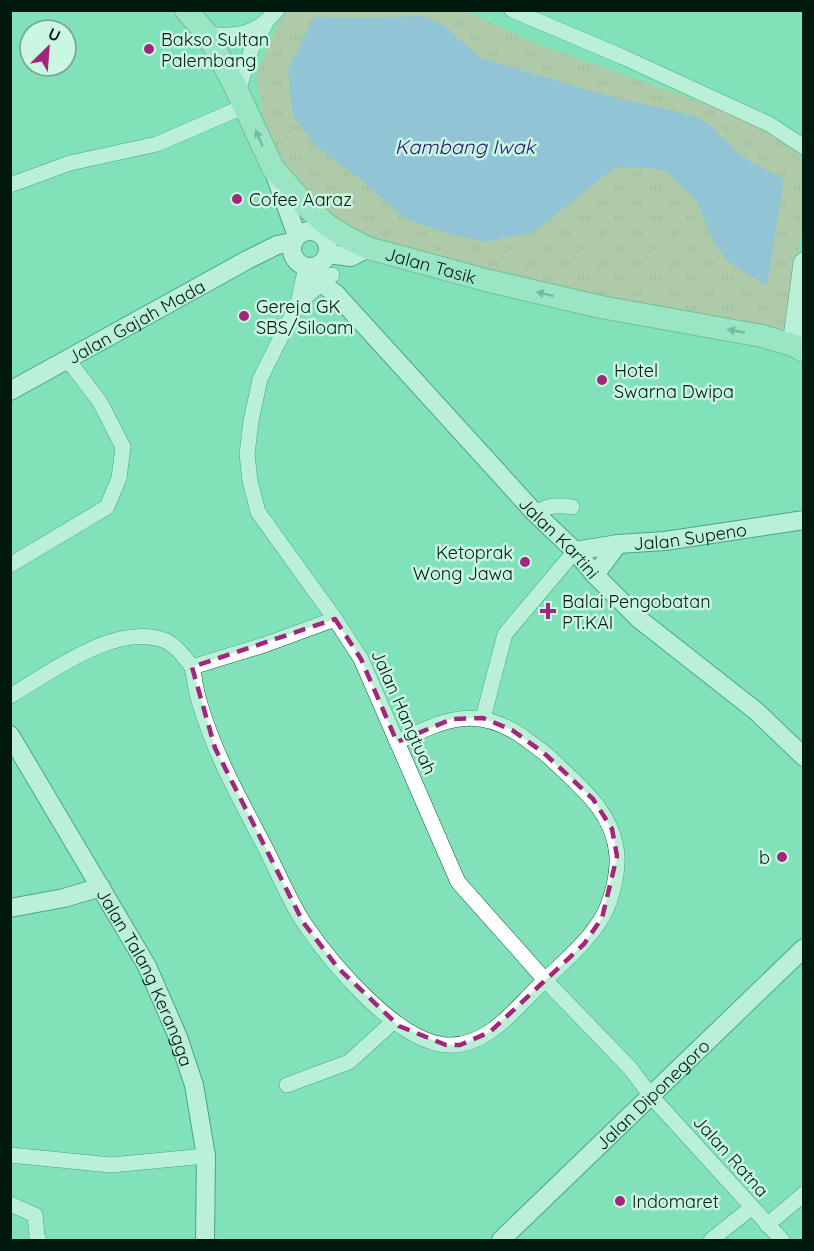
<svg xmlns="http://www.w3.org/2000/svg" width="814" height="1251" font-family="Quicksand,sans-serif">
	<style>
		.park { fill: url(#park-tufts) }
		.water { fill: #a5a3f9 }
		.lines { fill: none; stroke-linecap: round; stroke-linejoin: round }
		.minor-casing { stroke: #095e42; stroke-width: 16 }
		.tertiary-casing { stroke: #095e42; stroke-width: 20 }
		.secondary-casing { stroke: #095e42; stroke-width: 22 }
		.primary-casing { stroke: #59967b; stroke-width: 24 }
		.minor { stroke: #fff; stroke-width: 15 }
		.tertiary { stroke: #fff; stroke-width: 18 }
		.secondary { stroke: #fff; stroke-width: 21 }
		.primary { stroke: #b8e8d3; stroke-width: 22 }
		.oneway { fill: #658b7a }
		.marked { fill: none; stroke: #a3267a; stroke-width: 4.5; stroke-dasharray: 12 8; stroke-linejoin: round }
		.poi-dot { fill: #a3267a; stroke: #caf7e2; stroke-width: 2 }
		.labels { text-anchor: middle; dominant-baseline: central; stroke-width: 5; stroke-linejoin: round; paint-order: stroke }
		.poi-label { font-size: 18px; fill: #00190e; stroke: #caf7e2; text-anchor: start }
		.street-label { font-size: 18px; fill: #00190e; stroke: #caf7e2 }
		.water-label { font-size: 20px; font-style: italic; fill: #2e1679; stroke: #caf7e2 }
	</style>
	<defs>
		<pattern id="park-tufts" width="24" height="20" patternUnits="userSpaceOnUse" patternTransform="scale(1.5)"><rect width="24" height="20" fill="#e7ae95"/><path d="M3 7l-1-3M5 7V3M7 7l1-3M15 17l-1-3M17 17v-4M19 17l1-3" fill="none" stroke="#c4957f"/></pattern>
	</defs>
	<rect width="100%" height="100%" fill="#82e1b8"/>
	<!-- park -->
	<path class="park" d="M288,11h178l71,33 214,76 44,29 8,16v49l-15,121 -156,-29 -255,-63 -52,-29 -34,-40 -27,-50 -8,-50 27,-59z"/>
	<!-- water -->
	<path class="water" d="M423,16l22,10 35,32 132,39 84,19 17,12 29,29 42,22 -17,107 -40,-25 -15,-22 -15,-38 -31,-30 -27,-4 -25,1 -80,64 -49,10 -42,-10 -39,-14 -40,-36 -47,-35 -24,-31 -5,-46 26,-53 48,1z"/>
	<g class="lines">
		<!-- minor casing -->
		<g class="minor-casing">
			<g id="minor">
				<path d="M512,10l111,47 146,67 35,23"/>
				<path d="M207,34c30,4 50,0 70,-24"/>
				<path d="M238,91l14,-43 14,-25"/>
				<path d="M10,185l60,-22 87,-19 88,-38"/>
				<path d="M332,275l-34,28 -38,76 -9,42 -4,33 3,27 8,31 77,107 26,40 97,223 87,98 85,88 21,28 131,144"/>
				<path d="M298,303l8,-36"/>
				<path d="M535,513c13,-7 22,-9 37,-6"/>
				<path d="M10,565l97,-58 12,-29 4,-31 -23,-45 -32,-42"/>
				<path d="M192,667c3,13 4,27 9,40 15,50 41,96 65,142 12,24 23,51 38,74 27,40 93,119 143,122 15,1 31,-5 44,-14 18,-12 33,-31 49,-46 21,-21 44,-39 60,-64 11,-17 18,-45 17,-65 -3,-45 -39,-71 -69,-100 -8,-7 -17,-13 -25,-19 -47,-33 -79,-17 -126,5"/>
				<path d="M10,696c41,-24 107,-75 156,-55 11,5 19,17 26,26l72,-22 71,-26"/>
				<path d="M483,718l22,-84 70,-83"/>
				<path d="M287,1085l62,-23 45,-41"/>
				<path d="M10,1155l101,10 95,-9"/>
				<path d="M10,1204l25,11 2,21 2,4"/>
				<path d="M767,1225l37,-31"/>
				<path d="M711,1240l40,-32"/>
			</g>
		</g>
		<!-- tertiary casing -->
		<g class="tertiary-casing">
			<g id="tertiary">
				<path d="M275,175l22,61"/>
				<circle cx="310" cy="249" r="18"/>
				<path d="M328,254l23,3 17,-9"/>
				<path id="s1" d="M311,267l10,16 15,11 199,219 40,38 20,24 44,44 117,92 48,46"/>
				<path id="s2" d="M10,391l237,-131 30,-15 15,-3"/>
				<path id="s3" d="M575,551l43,-7 47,-3 139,-21"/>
				<path d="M595,575l23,-31"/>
				<path id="s4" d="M10,735l137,231 31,71 16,48 12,71 -1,84"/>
				<path d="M10,908l54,-10 37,-11"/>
				<path id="s5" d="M501,1240l303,-292"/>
			</g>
		</g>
		<!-- secondary casing -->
		<g class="secondary-casing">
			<path id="secondary" d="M793,345l11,-82"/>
		</g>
		<!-- primary casing -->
		<g class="primary-casing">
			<g id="primary">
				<path id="s6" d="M186,10l21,24 27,50 39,84 33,38 21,19 19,12 22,11 117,32 116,27 161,29 31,9 11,6"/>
			</g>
		</g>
		<!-- minor -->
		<use href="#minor" class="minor"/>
		<!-- tertiary -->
		<use href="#tertiary" class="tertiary"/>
		<!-- secondary -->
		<use href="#secondary" class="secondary"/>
		<!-- primary -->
		<use href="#primary" class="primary"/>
	</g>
	<!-- one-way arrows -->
	<defs><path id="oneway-solid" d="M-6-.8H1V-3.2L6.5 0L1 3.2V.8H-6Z" transform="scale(1.5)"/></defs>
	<g class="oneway">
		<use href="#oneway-solid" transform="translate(259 138) rotate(-114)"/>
		<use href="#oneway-solid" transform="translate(545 294) rotate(-167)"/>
		<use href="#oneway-solid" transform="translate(736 331) rotate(-170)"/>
	</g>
	<!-- marked area -->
	<path d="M0 0H814V1251H0ZM335,619l26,40 36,83 55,-23 31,-1 29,12 32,23 49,46 19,30 5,27 -15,62 -18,26 -94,88 -30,13h-14l-47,-19 -61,-58 -35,-46 -88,-174 -23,-81z" fill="#82e1b8" fill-opacity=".55" fill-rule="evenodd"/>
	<path class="marked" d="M335,619l26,40 36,83 55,-23 31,-1 29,12 32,23 49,46 19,30 5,27 -15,62 -18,26 -94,88 -30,13h-14l-47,-19 -61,-58 -35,-46 -88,-174 -23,-81z"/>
	<!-- markers -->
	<g class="poi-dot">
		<circle cx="149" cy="49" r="6"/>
		<circle cx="237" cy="199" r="6"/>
		<circle cx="244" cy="316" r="6"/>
		<circle cx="602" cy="380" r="6"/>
		<circle cx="525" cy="562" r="6"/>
		<path d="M545 602h6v6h6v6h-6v6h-6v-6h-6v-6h6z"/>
		<circle cx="782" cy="857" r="6"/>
		<circle cx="620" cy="1201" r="6"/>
	</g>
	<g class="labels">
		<!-- poi labels -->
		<g class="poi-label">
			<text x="161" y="39">Bakso Sultan<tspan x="161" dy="21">Palembang</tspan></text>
			<text x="249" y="199">Cofee Aaraz</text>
			<text x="256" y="306">Gereja GK<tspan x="256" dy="21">SBS/Siloam</tspan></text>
			<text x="614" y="370">Hotel<tspan x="614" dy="21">Swarna Dwipa</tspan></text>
			<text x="513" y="552" text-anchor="end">Ketoprak<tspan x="513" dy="21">Wong Jawa</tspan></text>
			<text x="562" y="601">Balai Pengobatan<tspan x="562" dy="21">PT.KAI</tspan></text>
			<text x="770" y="857" text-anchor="end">b</text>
			<text x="632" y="1201">Indomaret</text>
		</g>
		<!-- street labels -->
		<g class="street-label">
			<text stroke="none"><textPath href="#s6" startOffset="372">Jalan Tasik</textPath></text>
			<text stroke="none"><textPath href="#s2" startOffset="144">Jalan Gajah Mada</textPath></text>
			<text stroke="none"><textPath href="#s3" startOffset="116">Jalan Supeno</textPath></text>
			<text stroke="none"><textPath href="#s1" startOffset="368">Jalan Kartini</textPath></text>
			<text transform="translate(404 712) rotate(66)">Jalan Hangtuah</text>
			<text stroke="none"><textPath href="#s4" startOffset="278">Jalan Talang Kerangga</textPath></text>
			<text stroke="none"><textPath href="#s5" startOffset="210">Jalan Diponegoro</textPath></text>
			<text transform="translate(731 1156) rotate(48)">Jalan Ratna</text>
		</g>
		<!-- water labels -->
		<g class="water-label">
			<text x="465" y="146">Kambang Iwak</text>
		</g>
	</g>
	<!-- border -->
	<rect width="814" height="1251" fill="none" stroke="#00190e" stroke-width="24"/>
	<!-- north arrow -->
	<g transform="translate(48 48) rotate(25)"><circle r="28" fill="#caf7e2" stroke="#799e8d" stroke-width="1.5"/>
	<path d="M0-4.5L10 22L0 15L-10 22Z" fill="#a3267a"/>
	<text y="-9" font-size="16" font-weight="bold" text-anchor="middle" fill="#00190e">U</text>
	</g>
</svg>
